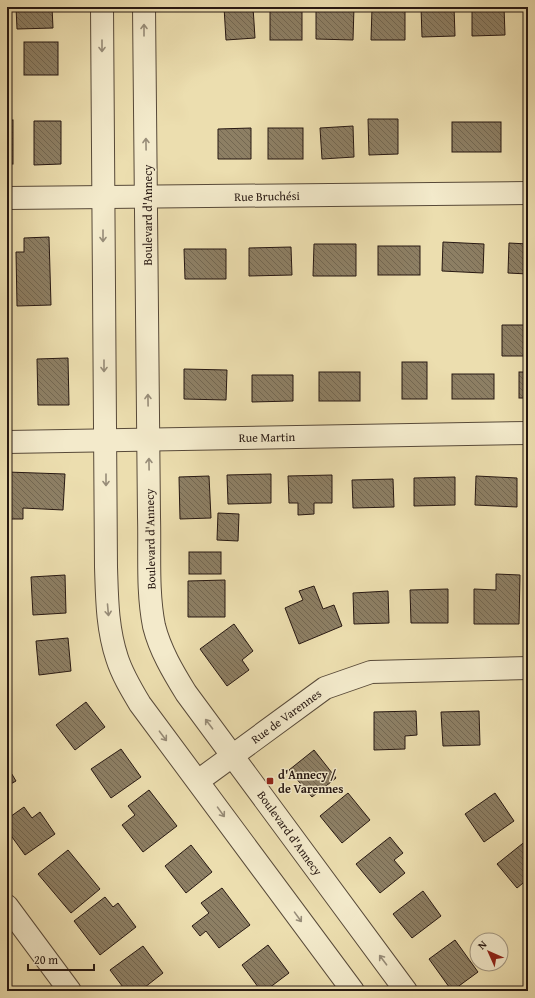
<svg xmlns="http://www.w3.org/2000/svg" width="535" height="998" font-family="'Gentium Book Plus',serif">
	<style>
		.building { fill: url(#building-back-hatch); stroke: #271812 }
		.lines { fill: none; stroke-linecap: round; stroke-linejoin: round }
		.minor-casing { stroke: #584a39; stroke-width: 24 }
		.minor { stroke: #f3eacb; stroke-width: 22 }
		.oneway { stroke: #978c78 }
		.poi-dot { fill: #8f2418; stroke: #f3eacb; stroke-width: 1.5 }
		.labels { text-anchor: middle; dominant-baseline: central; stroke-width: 3; stroke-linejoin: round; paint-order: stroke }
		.street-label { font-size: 12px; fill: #271812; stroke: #f3eacb }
		.poi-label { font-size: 12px; font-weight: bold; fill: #271812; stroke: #f3eacb; text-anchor: start }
	</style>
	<defs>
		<pattern id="building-back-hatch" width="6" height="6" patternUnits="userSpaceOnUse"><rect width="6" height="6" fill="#8d7f64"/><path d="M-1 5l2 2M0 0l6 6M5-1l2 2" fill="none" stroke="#736751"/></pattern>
	</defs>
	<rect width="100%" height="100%" fill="#ecdeaf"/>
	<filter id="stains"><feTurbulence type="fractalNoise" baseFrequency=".005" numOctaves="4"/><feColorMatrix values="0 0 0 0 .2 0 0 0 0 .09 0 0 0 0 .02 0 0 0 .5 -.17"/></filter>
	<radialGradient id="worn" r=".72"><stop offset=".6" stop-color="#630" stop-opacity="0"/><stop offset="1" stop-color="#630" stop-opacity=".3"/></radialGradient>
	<!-- building -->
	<g class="building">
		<path d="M16,7h36l1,21 -36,1z"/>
		<path d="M224,7h29l2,31 -29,2z"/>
		<rect x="270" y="7" width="32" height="33"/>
		<path d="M316,7h38l-1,33 -37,-1z"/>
		<path d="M383,7h22v33h-34l1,-32z"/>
		<path d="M421,7h33l1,29 -33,1z"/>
		<path d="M472,7h32l1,28 -33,1z"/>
		<rect x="24" y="42" width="34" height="33"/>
		<path d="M368,119h30v35l-29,1z"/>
		<rect x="7" y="120" width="6" height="44"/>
		<path d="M34,121h27v43l-27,1z"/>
		<rect x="452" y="122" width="49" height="30"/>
		<path d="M353,126l1,31 -32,2 -2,-31z"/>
		<path d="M251,128v31h-33v-30z"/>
		<rect x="268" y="128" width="35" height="31"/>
		<path d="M49,237l2,68 -34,1 -1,-54h8v-14z"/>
		<path d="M443,242l41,2 -1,29 -41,-2z"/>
		<path d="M509,243l19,1v30l-20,-1z"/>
		<path d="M314,244h42v32h-43z"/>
		<rect x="378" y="246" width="42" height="29"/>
		<path d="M291,247l1,28 -43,1v-28z"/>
		<path d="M184,249h42v30h-41z"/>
		<path d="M502,325h24l-1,31h-23z"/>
		<path d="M68,358l1,47h-31l-1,-46z"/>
		<rect x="402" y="362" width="25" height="37"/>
		<path d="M184,369l43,1 -1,30 -42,-1z"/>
		<rect x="319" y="372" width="41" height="29"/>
		<rect x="519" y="372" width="9" height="26"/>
		<rect x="452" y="374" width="42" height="25"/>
		<path d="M252,375h41v26l-41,1z"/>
		<path d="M7,472l58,2 -2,36 -40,-2v11h-16z"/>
		<path d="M271,474v29l-43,1 -1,-29z"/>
		<path d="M332,475v28h-18v11l-16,1v-12h-9l-1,-27z"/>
		<path d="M209,476l2,42 -31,1 -1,-42z"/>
		<path d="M476,476l41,2v29l-42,-2z"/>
		<path d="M455,477v28l-41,1v-28z"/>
		<path d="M393,479l1,28 -41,1 -1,-28z"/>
		<path d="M218,513l21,1 -1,27 -21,-1z"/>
		<rect x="189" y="552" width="32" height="22"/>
		<path d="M496,574l24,1 -1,49h-45v-35l22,1z"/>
		<path d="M65,575l1,38 -33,2 -2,-38z"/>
		<path d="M225,580v37h-37v-36z"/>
		<path d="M314,586l9,23 11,-4 8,21 -43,18 -14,-36 18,-8 -4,-9z"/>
		<path d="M448,589v34h-37l-1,-33z"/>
		<path d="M388,591l1,32 -35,1 -1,-31z"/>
		<path d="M234,624l19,27 -11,9 7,10 -22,16 -27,-37z"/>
		<path d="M68,638l3,33 -32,4 -3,-34z"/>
		<path d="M86,702l19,25 -30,23 -19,-25z"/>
		<path d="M416,711l1,24 -12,1v13l-31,1v-38z"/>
		<path d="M479,711l1,34 -37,1 -2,-34z"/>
		<path d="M121,749l20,28 -30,21 -20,-29z"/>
		<path d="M314,750l22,28 -24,19 -23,-27z"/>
		<path d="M7,766l9,15 -9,5z"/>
		<path d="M149,790l28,36 -34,26 -21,-27 13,-10 -7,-9z"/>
		<path d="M348,793l22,27 -28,23 -22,-27z"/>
		<path d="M495,793l19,28 -30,21 -19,-28z"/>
		<path d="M24,807l8,11 8,-6 15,22 -30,21 -18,-25v-11z"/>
		<path d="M390,837l13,16 -9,7 11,13 -25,20 -24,-29z"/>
		<path d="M527,840l1,39 -11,9 -20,-24z"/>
		<path d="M191,845l21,27 -26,21 -21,-27z"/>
		<path d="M68,850l32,39 -29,24 -33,-39z"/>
		<path d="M222,888l28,37 -31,23 -13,-17 -6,5 -8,-10 17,-13 -8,-10z"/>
		<path d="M423,891l18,25 -29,22 -19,-24z"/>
		<path d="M105,897l8,10 5,-4 18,24 -36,28 -26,-34z"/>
		<path d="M455,940l23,32 -26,19 -23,-32z"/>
		<path d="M268,945l21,28 -24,18h-4l-19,-26z"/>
		<path d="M143,946l20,27 -23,18h-14l-16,-21z"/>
	</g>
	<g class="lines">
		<!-- minor casing -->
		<g class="minor-casing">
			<g id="minor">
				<path d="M102,7l4,560c1,30 1,61 11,91 5,16 14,31 23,46l213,287"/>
				<path d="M144,7l5,510c1,36 -2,74 5,109 6,24 19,46 32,67l220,298"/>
				<path d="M7,198l521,-5"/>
				<path d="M7,442l521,-9"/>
				<path d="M198,781l127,-93 46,-16 157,-4"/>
				<path d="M7,906l63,85"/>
			</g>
		</g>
		<!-- minor -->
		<use href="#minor" class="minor"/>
	</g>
	<!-- one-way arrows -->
	<defs><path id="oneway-shaft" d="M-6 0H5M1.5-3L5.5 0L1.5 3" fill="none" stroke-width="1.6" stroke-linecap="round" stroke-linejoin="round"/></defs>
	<g class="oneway">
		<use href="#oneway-shaft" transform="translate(144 30) rotate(-90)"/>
		<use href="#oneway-shaft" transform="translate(102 46) rotate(90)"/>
		<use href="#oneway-shaft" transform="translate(146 144) rotate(-91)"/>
		<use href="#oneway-shaft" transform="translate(103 236) rotate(90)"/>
		<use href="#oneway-shaft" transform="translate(104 366) rotate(90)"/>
		<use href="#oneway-shaft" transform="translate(148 400) rotate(-91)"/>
		<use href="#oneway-shaft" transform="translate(149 464) rotate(-91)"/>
		<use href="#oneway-shaft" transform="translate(106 480) rotate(90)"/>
		<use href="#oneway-shaft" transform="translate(108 610) rotate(85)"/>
		<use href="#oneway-shaft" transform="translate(209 724) rotate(-127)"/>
		<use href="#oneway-shaft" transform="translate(163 736) rotate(53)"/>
		<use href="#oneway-shaft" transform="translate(221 812) rotate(54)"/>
		<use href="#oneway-shaft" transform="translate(298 917) rotate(54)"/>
		<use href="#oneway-shaft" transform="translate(383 960) rotate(-127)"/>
	</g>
	<!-- markers -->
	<rect class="poi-dot" x="266" y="777" width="8" height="8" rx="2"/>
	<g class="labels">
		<!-- street labels -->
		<g class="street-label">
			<text transform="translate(267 196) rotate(-1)">Rue Bruchési</text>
			<text transform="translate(147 215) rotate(-90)">Boulevard d'Annecy</text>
			<text transform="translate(267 437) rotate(-1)">Rue Martin</text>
			<text transform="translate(150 539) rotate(-91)">Boulevard d'Annecy</text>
			<text transform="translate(286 716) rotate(-36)">Rue de Varennes</text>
			<text transform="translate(290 833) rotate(54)">Boulevard d'Annecy</text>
		</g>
		<!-- poi labels -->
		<g class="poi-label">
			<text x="278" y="774">d'Annecy /<tspan x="278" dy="14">de Varennes</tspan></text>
		</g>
	</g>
	<!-- margin -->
	<rect width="535" height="998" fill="none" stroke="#ecdeaf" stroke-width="24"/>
	<rect x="8" y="8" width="519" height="982" fill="none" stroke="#271812" stroke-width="2"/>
	<rect x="12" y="12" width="511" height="974" fill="none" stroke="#271812"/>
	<!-- north arrow -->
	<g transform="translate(489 952) rotate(315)"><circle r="19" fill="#f3eacb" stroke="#a19681"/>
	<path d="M0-3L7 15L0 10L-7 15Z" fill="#8f2418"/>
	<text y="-6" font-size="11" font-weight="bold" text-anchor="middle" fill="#271812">N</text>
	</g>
	<!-- scale -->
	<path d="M28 964v6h66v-6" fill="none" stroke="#271812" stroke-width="2"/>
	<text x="34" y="964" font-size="12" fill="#271812" stroke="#f3eacb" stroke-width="3" paint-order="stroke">20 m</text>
	<rect width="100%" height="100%" filter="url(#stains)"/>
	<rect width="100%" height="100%" fill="url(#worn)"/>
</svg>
